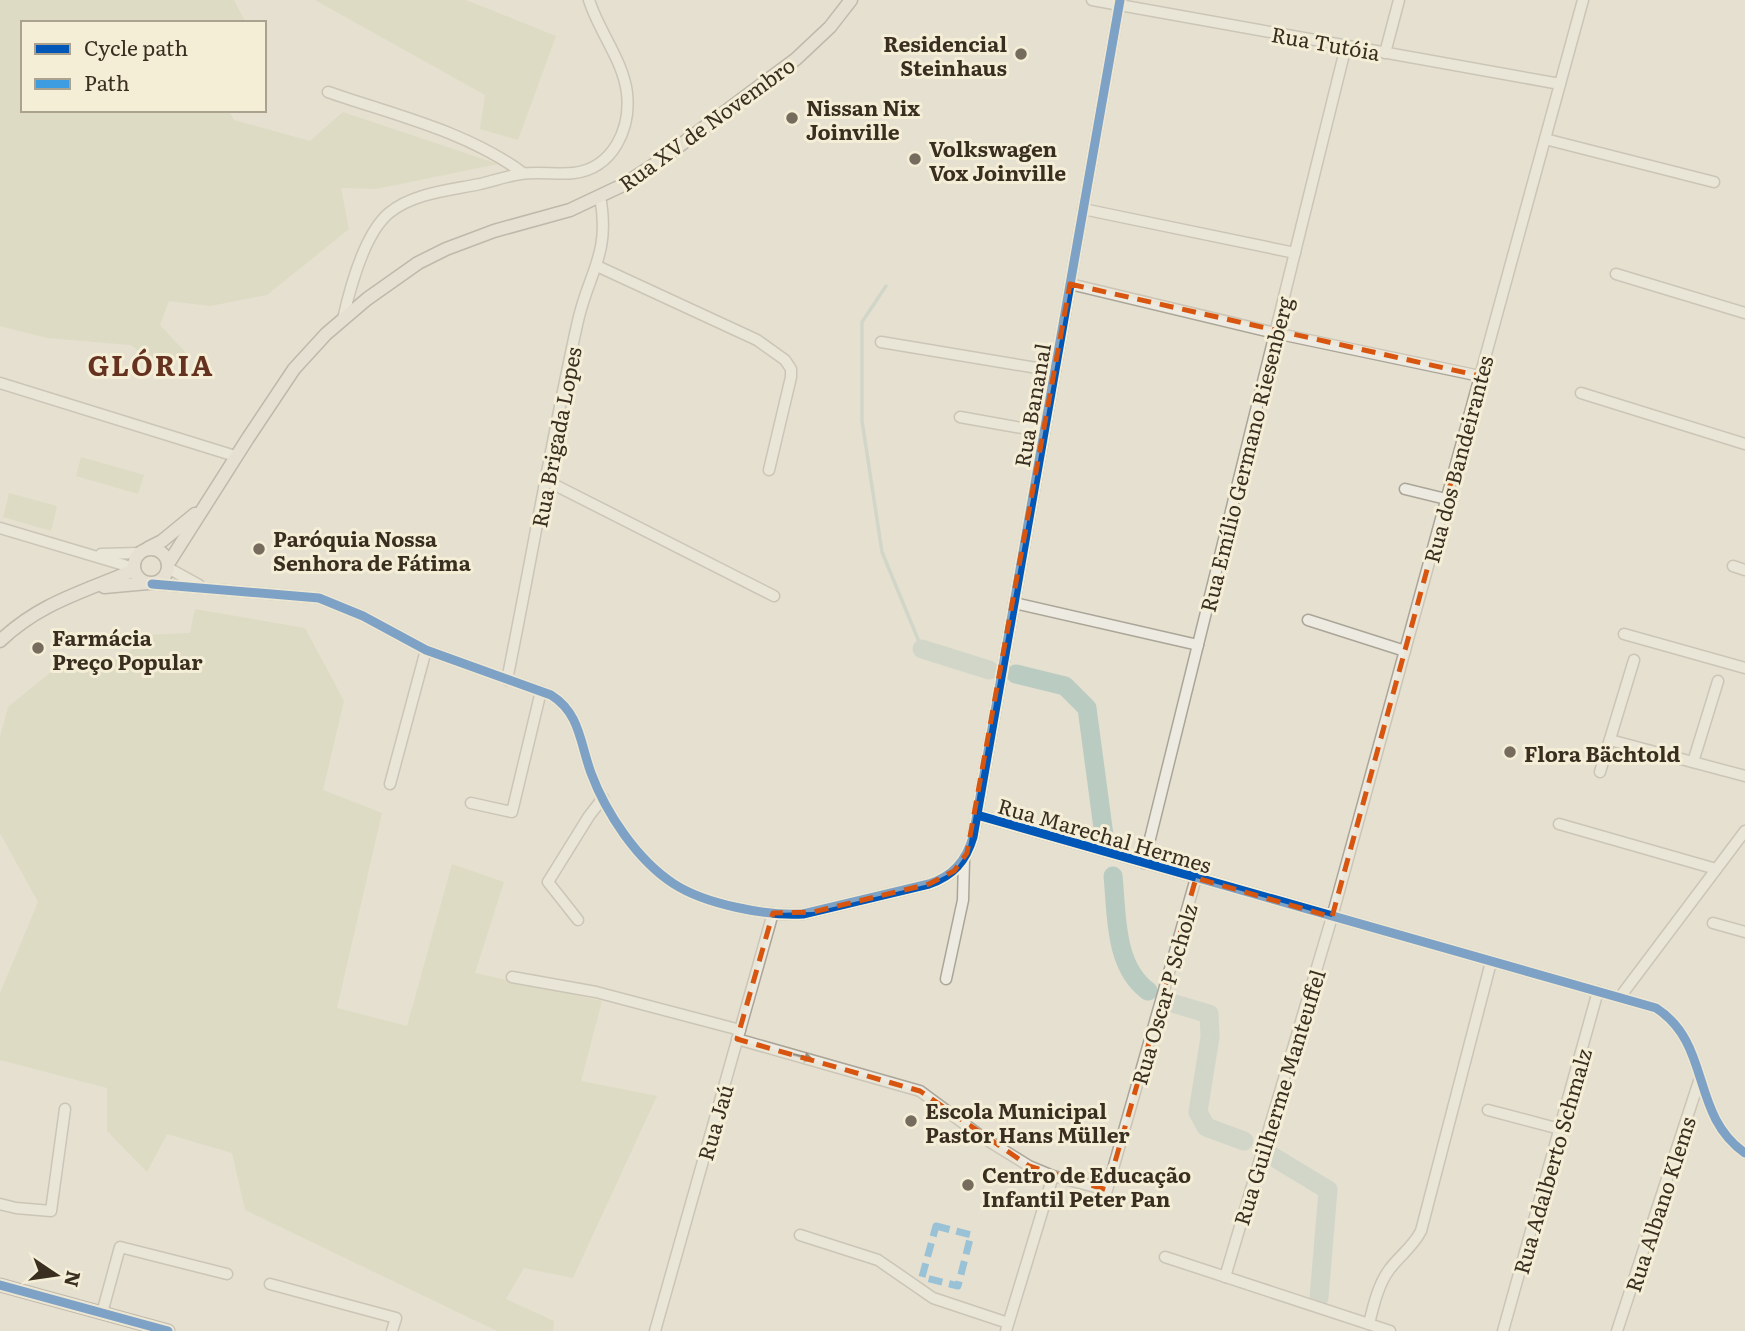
<svg xmlns="http://www.w3.org/2000/svg" width="1745" height="1331" font-family="Literata,serif">
	<style>
		.green { fill: #d3d5b3 }
		.lines { fill: none; stroke-linecap: round; stroke-linejoin: round }
		.stream { stroke: #bacbc1; stroke-width: 3.5 }
		.river { stroke: #bacbc1; stroke-width: 19 }
		.minor-casing { stroke: #aba598; stroke-width: 13 }
		.major-casing { stroke: #908a7f; stroke-width: 15 }
		.minor { stroke: #edeae1; stroke-width: 10 }
		.major { stroke: #e4e0d3; stroke-width: 12 }
		.quiet { stroke: #3e9de0; stroke-width: 7; stroke-dasharray: 14 7; stroke-linecap: butt }
		.cycleway-casing { stroke: #f5eed7; stroke-width: 13 }
		.cycleway { stroke: #0057b8; stroke-width: 9 }
		.oneway { fill: #948c80 }
		.marked { fill: none; stroke: #d7550e; stroke-width: 5; stroke-dasharray: 14 9; stroke-linejoin: round }
		.poi-dot { fill: #766c5e; stroke: #f5eed7; stroke-width: 2.5 }
		.labels { text-anchor: middle; dominant-baseline: central; stroke-width: 6; stroke-linejoin: round; paint-order: stroke }
		.poi-label { font-size: 21px; font-weight: bold; fill: #3a2e20; stroke: #f5eed7; text-anchor: start }
		.street-label { font-size: 21px; fill: #3a2e20; stroke: #f5eed7 }
		.district-label { font-size: 28px; font-weight: bold; letter-spacing: 2px; fill: #663220; stroke: #f5eed7 }
	</style>
	<rect width="100%" height="100%" fill="#e5e0d0"/>
	<!-- green -->
	<g class="green">
		<path d="M0,0h234l12,23h-223v87h205l6,10 76,21 33,-29 155,52 -122,25 -35,-1 8,41 -82,66 -57,11 -41,-5 -9,24 29,31 -34,5 -25,-16 -83,-7 -47,-12z"/>
		<path d="M315,0h151l90,36 -38,104 -38,-11 5,-34z"/>
		<path d="M81,457l63,18 -6,19 -62,-18z"/>
		<path d="M9,493l48,13 -6,25 -48,-14z"/>
		<path d="M195,609l110,19 39,73 -21,89 59,23 -45,195 70,18 45,-162 52,18 -29,91 127,28 -21,80 76,15 -84,182 -49,-10 -18,31 48,22 -1,10h-56l-252,-121 -13,-57 -65,-19 -20,38 -40,-41v-43l-107,-28v-67l38,-91 -38,-69v-96l8,-30 49,-40 65,-8 24,-24 44,-2z"/>
	</g>
	<g class="lines">
		<!-- stream -->
		<path class="stream" d="M886,286l-24,36v99l20,131 40,97"/>
		<!-- river -->
		<g class="river">
			<path d="M922,649l67,21"/>
			<path d="M1016,674l49,12 22,22 18,135"/>
			<path d="M1113,876c4,39 1,90 35,115"/>
			<path d="M1172,1003l37,11 1,23 -12,75 8,15 38,14"/>
			<path d="M1270,1155l58,35 -9,108"/>
		</g>
		<!-- minor casing -->
		<g class="minor-casing">
			<g id="minor">
				<path d="M1092,0l468,84"/>
				<path d="M1385,53l14,-53"/>
				<path d="M328,92c66,23 138,39 195,81"/>
				<path d="M1545,139l169,43"/>
				<path d="M1083,209l212,44"/>
				<path d="M597,266l160,74 28,20 6,9v8l-22,93"/>
				<path d="M1616,274l129,39"/>
				<path d="M1070,284l205,49 205,43"/>
				<path d="M343,319c7,-31 21,-85 46,-106 24,-20 62,-23 91,-29 13,-3 27,-8 41,-10 17,-3 36,1 53,-1 39,-5 57,-44 53,-80 -4,-33 -28,-61 -38,-93"/>
				<path d="M881,342l174,29"/>
				<path d="M0,383l235,73"/>
				<path d="M1581,393l164,51"/>
				<path d="M960,417l84,15"/>
				<path d="M547,481l227,115"/>
				<path d="M1405,489l41,10"/>
				<path d="M0,528l134,40"/>
				<path d="M101,554l38,-1"/>
				<path d="M1733,566l12,4"/>
				<path d="M168,568l31,17"/>
				<path d="M152,584l167,14 44,18 63,34 125,45c29,18 29,48 40,78 15,40 46,87 83,111 31,20 91,32 129,30l126,-30c24,-8 37,-23 44,-47l147,-837"/>
				<path d="M1014,603l184,42"/>
				<path d="M1308,620l97,31"/>
				<path d="M1624,634l121,34"/>
				<path d="M507,680c24,-118 44,-238 70,-355 11,-53 34,-69 23,-129"/>
				<path d="M1610,740l135,36"/>
				<path d="M1693,762l25,-81"/>
				<path d="M1600,772l34,-112"/>
				<path d="M390,784l36,-134"/>
				<path d="M471,803l41,9 29,-121"/>
				<path d="M977,815l679,193c56,36 34,107 89,145"/>
				<path d="M1559,824l157,45"/>
				<path d="M1144,863l202,-817"/>
				<path d="M578,920l-30,-38 41,-66 14,-18"/>
				<path d="M1713,923l32,9"/>
				<path d="M512,977l84,15 144,38"/>
				<path d="M946,979l17,-79 1,-41"/>
				<path d="M1620,997l125,-166"/>
				<path d="M737,1039l183,52 62,46 47,29 24,10 54,14 89,-312"/>
				<path d="M1488,1110l72,19"/>
				<path d="M0,1204l16,4 35,3 14,-102"/>
				<path d="M800,1235l78,25 55,38 75,25"/>
				<path d="M1165,1257l225,74"/>
				<path d="M1225,1277l107,-360 251,-917"/>
				<path d="M270,1284l126,34 -4,13"/>
				<path d="M102,1313l18,-66 107,27"/>
				<path d="M1369,1324c4,-17 9,-39 20,-54 11,-15 23,-22 32,-39l70,-269"/>
				<path d="M655,1331l118,-418"/>
				<path d="M1006,1331l47,-155"/>
				<path d="M1503,1331l95,-340"/>
				<path d="M1617,1331l83,-253"/>
			</g>
		</g>
		<!-- major casing -->
		<g class="major-casing">
			<g id="major">
				<path d="M148,548l14,-7 33,-27"/>
				<circle cx="151" cy="566" r="17"/>
				<path d="M168,564l80,-126 46,-69 32,-35 41,-35 51,-36 28,-14 48,-18 76,-21 53,-25 32,-21 141,-105 34,-32 21,-27"/>
				<path d="M104,587l44,-4"/>
				<path d="M0,641c41,-39 84,-49 134,-71"/>
				<path d="M0,1285l168,46"/>
			</g>
		</g>
		<!-- minor -->
		<use href="#minor" class="minor"/>
		<!-- major -->
		<use href="#major" class="major"/>
		<!-- quiet -->
		<path class="quiet" d="M936,1226l35,9 -13,51 -36,-9z"/>
		<!-- cycleway casing -->
		<g class="cycleway-casing">
			<g id="cycleway">
				<path d="M152,584l167,14 44,18 63,34 125,45c29,18 29,48 40,78 15,40 46,87 83,111 31,20 91,32 129,30l126,-30c24,-8 37,-23 44,-47l147,-837"/>
				<path d="M977,815l679,193c56,36 34,107 89,145"/>
				<path d="M0,1285l168,46"/>
			</g>
		</g>
		<!-- cycleway -->
		<use href="#cycleway" class="cycleway"/>
	</g>
	<!-- one-way arrows -->
	<defs><path id="oneway-solid" d="M-6-.8H1V-3.2L6.5 0L1 3.2V.8H-6Z" transform="scale(1.75)"/></defs>
	<use class="oneway" href="#oneway-solid" transform="translate(803 1057) rotate(15)"/>
	<!-- marked area -->
	<path d="M0 0H1745V1331H0ZM1070,284l410,92 -148,541 -136,-39 -89,312 -78,-24 -109,-75 -183,-52 36,-126 40,-1 116,-28 25,-13 13,-18z" fill="#e5e0d0" fill-opacity=".55" fill-rule="evenodd"/>
	<path class="marked" d="M1070,284l410,92 -148,541 -136,-39 -89,312 -78,-24 -109,-75 -183,-52 36,-126 40,-1 116,-28 25,-13 13,-18z"/>
	<!-- markers -->
	<g class="poi-dot">
		<circle cx="1021" cy="54" r="7"/>
		<circle cx="792" cy="118" r="7"/>
		<circle cx="915" cy="159" r="7"/>
		<circle cx="259" cy="549" r="7"/>
		<circle cx="38" cy="648" r="7"/>
		<circle cx="1510" cy="752" r="7"/>
		<circle cx="911" cy="1121" r="7"/>
		<circle cx="968" cy="1185" r="7"/>
	</g>
	<g class="labels">
		<!-- poi labels -->
		<g class="poi-label">
			<text x="1007" y="42" text-anchor="end">Residencial<tspan x="1007" dy="24">Steinhaus</tspan></text>
			<text x="806" y="106">Nissan Nix<tspan x="806" dy="24">Joinville</tspan></text>
			<text x="929" y="147">Volkswagen<tspan x="929" dy="24">Vox Joinville</tspan></text>
			<text x="273" y="537">Paróquia Nossa<tspan x="273" dy="24">Senhora de Fátima</tspan></text>
			<text x="52" y="636">Farmácia<tspan x="52" dy="24">Preço Popular</tspan></text>
			<text x="1524" y="752">Flora Bächtold</text>
			<text x="925" y="1109">Escola Municipal<tspan x="925" dy="24">Pastor Hans Müller</tspan></text>
			<text x="982" y="1173">Centro de Educação<tspan x="982" dy="24">Infantil Peter Pan</tspan></text>
		</g>
		<!-- street labels -->
		<g class="street-label">
			<text transform="translate(1326 42) rotate(10)">Rua Tutóia</text>
			<text transform="translate(706 123) rotate(-36)">Rua XV de Novembro</text>
			<text transform="translate(1031 405) rotate(-80)">Rua Bananal</text>
			<text transform="translate(555 437) rotate(-79)">Rua Brigada Lopes</text>
			<text transform="translate(1245 454) rotate(-76)">Rua Emílio Germano Riesenberg</text>
			<text transform="translate(1457 459) rotate(-75)">Rua dos Bandeirantes</text>
			<text transform="translate(1105 834) rotate(16)">Rua Marechal Hermes</text>
			<text transform="translate(1163 994) rotate(-74)">Rua Oscar P Scholz</text>
			<text transform="translate(1278 1097) rotate(-73)">Rua Guilherme Manteuffel</text>
			<text transform="translate(714 1122) rotate(-74)">Rua Jaú</text>
			<text transform="translate(1551 1161) rotate(-74)">Rua Adalberto Schmalz</text>
			<text transform="translate(1659 1204) rotate(-72)">Rua Albano Klems</text>
		</g>
		<!-- district labels -->
		<g class="district-label">
			<text x="151" y="364">GLÓRIA</text>
		</g>
	</g>
	<!-- legend -->
	<rect x="21" y="21" width="245" height="91" fill="#f5eed7" stroke="#aaa18e" stroke-width="2"/>
	<rect x="35" y="44" width="35" height="10" fill="#0057b8" stroke="#aaa18e" stroke-width="2"/>
	<text x="84" y="56" font-size="21" fill="#3a2e20">Cycle path</text>
	<rect x="35" y="79" width="35" height="10" fill="#3e9de0" stroke="#aaa18e" stroke-width="2"/>
	<text x="84" y="91" font-size="21" fill="#3a2e20">Path</text>
	<!-- north arrow -->
	<g transform="translate(56 1275) rotate(103)" stroke="#f5eed7" stroke-width="5" paint-order="stroke">
	<path d="M0-5L12 26L0 18L-12 26Z" fill="#3a2e20"/>
	<text y="-10" font-size="19" font-weight="bold" text-anchor="middle" fill="#3a2e20">N</text>
	</g>
</svg>
